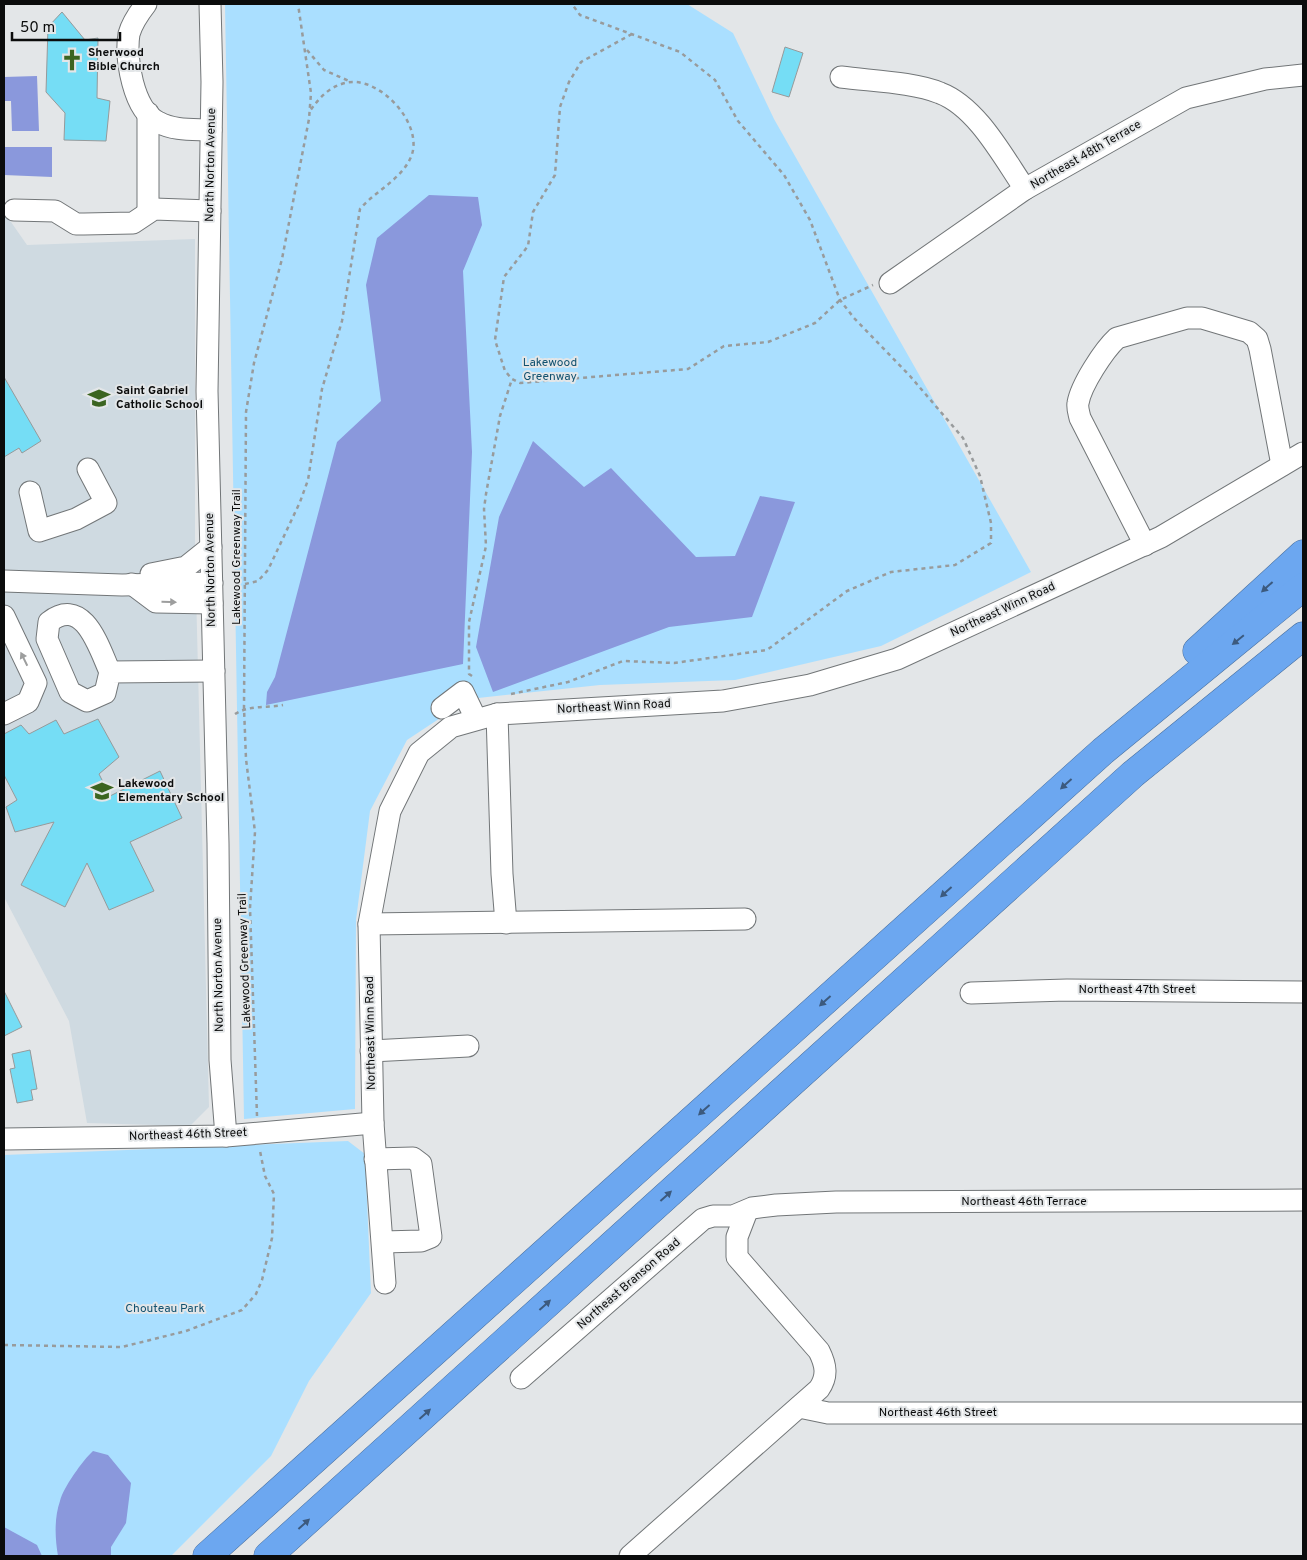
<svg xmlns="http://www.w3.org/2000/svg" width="1307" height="1560" font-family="Overpass,sans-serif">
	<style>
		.built { fill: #cfdae1 }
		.green { fill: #aadfff }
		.water { fill: #8a98dc }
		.building { fill: #75ddf5; stroke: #969a9b }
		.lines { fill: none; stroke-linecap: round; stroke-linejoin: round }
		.minor-casing { stroke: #727678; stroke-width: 23 }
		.highway-casing { stroke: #4a71a0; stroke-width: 29 }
		.path { stroke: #989b9c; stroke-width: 2.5; stroke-dasharray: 4 4; stroke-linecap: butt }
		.minor { stroke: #fff; stroke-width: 21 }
		.highway { stroke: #6ca7f0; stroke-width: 28 }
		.oneway { fill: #3c5a7e }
		.oneway2 { fill: #9d9e9e }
		.labels { text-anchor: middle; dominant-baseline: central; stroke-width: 4; stroke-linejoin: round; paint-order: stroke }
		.poi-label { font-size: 12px; font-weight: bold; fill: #0b0c0c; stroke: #e3e6e8; text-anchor: start }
		.street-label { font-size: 12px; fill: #0b0c0c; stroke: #e3e6e8 }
		.park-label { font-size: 12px; fill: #125270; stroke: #e3e6e8 }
	</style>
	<rect width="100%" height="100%" fill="#e3e6e8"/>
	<!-- built -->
	<path class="built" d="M4,212l23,33 168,-6v312l14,556 -19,19 -103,-3 -18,-102 -65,-124z"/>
	<!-- green -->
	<g class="green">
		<path d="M225,4h462l46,29 41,86 257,453 -150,74 -146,34 -135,5 -131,14 -62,41 -37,71 -14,109 -1,189 -111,10z"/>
		<path d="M348,1141l17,13 6,139 -62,88 -38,75 -100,100h-167v-401z"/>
	</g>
	<!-- water -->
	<g class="water">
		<path d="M37,76l2,55h-27l-1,-30h-7v-24z"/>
		<path d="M4,147h48v30l-48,-2z"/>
		<path d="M429,195l49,2 4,28 -19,46 9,181 -9,212 -197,41 1,-13 8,-15 62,-235 44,-41 -15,-116 11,-47z"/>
		<path d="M533,441l51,46 27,-19 85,89 39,-1 25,-60 35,6 -43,115 -83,10 -176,65 -17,-45 23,-130z"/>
		<path d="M93,1451l15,4 23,28 -5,40 -15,24v9h-53c-3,-17 -4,-38 2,-55 3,-13 23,-41 33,-50z"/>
		<path d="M4,1527l33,18 5,11h-38z"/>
	</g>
	<!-- building -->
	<g class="building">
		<path d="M62,12l23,28 13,-2 -1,60 13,3 -4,40 -42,-1 1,-27 -19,-21 2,-65z"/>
		<path d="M785,47l18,6 -14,44 -17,-5z"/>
		<path d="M4,377l37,64 -19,12 -3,-5 -15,9z"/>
		<path d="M98,719l21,38 -20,17 11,22 50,-25 22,47 -52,24 24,49 -45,19 -22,-47 -22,44 -44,-22 33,-63 -39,10 -9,-25 11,-7 -13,-25v-41l17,-9 8,9 27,-14 8,14z"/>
		<path d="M4,991l18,36 -18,9z"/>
		<path d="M30,1050l7,39 -6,1 2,10 -16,3 -7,-34 5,-1 -3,-14z"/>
	</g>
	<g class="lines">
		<!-- minor casing -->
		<g class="minor-casing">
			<g id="minor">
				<path d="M146,4c-7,9 -14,19 -17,30 -4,24 4,76 29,88 16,9 36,7 53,8"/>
				<path d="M210,4l2,78 -5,309 11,452 2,217 6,76"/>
				<path d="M841,77c29,4 73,5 99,16 37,14 63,64 85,96"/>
				<path d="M14,210l41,1 21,13h8l49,-1 21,-14 56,2"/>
				<path d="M148,212v-99"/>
				<path d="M890,283l135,-94 161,-91 79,-19 38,-4"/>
				<path d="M30,492l9,39 37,-12 30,-16 -18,-34"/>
				<path d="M1145,545l-65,-127c-1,-5 -3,-10 -2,-15 3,-18 26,-53 39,-65l70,-20h15l47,14 8,7 3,10 22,116"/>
				<path d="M151,574l35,-7 25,-20"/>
				<path d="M4,581l118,4 90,-2"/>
				<path d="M132,584l24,18 56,1"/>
				<path d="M4,616l32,67 -8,19 -24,12"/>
				<path d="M110,672l-5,21 -18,8 -17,-9 -23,-53 2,-17c35,-27 50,26 61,50l104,-1"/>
				<path d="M442,708l21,-16 13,27"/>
				<path d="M497,714l5,160 4,49"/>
				<path d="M369,924l376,-5"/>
				<path d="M971,993l96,-3 236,2"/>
				<path d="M371,1051l97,-5"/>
				<path d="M4,1139l222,-3 147,-13"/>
				<path d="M375,1159l38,-1 8,6 10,73 -10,4 -38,1"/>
				<path d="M385,1283l-12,-160 -4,-199 21,-113 29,-58 32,-26 46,-13 226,-13 87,-16 87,-26 264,-122 142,-84"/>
				<path d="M521,1378l182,-159 10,-3h20l19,-8 24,-3 60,-3 467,-2"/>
				<path d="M799,1407l29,6h475"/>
				<path d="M630,1556l189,-167c9,-13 7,-24 0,-38l-82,-94v-20l10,-26"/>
			</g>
		</g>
		<!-- highway casing -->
		<g class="highway-casing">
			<g id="highway">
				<path d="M1197,651l106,-97"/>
				<path d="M207,1556l896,-805 200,-164"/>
				<path d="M268,1556l865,-782 170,-138"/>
			</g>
		</g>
		<!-- path -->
		<g class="path">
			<path d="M632,34l-51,28 -12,20 -9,25 -5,68 -22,37 -5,34 -24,31 -9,63 10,31 7,8 8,4 168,-14 36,-23 44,-4 47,-19 25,-23 33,-15"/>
			<path d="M307,50l17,20 25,11"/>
			<path d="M245,584l13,-3 10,-11 32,-68 8,-22 14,-91 20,-68 18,-112c15,-18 41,-29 51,-52 14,-33 -33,-83 -66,-74 -16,4 -26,15 -35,28"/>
			<path d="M472,676l-3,-2v-52l17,-76 -2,-37 2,-15 14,-78 12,-37"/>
			<path d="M511,694l57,-12 55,-21 51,2 93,-13 80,-59 44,-19 64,-7 36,-22v-20l-11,-47 -17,-38 -53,-62 -56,-58 -14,-18 -30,-80 -26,-45 -46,-54 -23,-41 -35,-28 -100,-37 -8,-11"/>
			<path d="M235,714c14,-9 32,-6 48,-9"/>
			<path d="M257,1116l-7,-208 5,-76 -9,-73 -2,-51 2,-296 8,-49 28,-104 27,-140 2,-26 -13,-89"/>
			<path d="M4,1345l118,2 64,-16 56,-21 14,-16 6,-14 10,-42 2,-44 -9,-18 -5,-25"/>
		</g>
		<!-- minor -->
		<use href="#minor" class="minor"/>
		<!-- highway -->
		<use href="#highway" class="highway"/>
	</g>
	<!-- one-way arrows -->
	<defs><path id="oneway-solid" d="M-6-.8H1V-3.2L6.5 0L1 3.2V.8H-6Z" transform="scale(1.25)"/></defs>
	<g class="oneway">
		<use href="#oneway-solid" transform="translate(1267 587) rotate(138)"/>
		<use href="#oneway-solid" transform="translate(1238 640) rotate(141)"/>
		<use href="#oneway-solid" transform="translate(1066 784) rotate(138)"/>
		<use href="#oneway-solid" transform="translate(946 892) rotate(138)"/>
		<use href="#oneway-solid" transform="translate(825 1001) rotate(138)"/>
		<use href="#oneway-solid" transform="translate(704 1110) rotate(138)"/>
		<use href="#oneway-solid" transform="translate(666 1196) rotate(-42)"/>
		<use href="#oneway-solid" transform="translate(545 1305) rotate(-42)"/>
		<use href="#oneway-solid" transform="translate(425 1414) rotate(-42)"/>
		<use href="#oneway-solid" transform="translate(304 1524) rotate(-42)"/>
	</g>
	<g class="oneway2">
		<use href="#oneway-solid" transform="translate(169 602) rotate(1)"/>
		<use href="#oneway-solid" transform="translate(24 659) rotate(-116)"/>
	</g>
	<!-- icons -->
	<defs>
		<g id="church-bare" transform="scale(1.725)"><path d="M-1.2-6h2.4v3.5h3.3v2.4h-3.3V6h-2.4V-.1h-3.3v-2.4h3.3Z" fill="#3b6420" stroke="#e3e6e8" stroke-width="2.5" paint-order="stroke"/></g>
		<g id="school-bare" transform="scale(1.725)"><path d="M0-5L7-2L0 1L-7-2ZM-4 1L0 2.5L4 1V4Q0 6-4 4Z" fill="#3b6420" stroke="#e3e6e8" stroke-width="2.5" paint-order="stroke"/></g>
	</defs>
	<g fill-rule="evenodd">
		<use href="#church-bare" x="72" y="60"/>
		<use href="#school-bare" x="99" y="398"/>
		<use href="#school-bare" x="102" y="791"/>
	</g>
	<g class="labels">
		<!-- poi labels -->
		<g class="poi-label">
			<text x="88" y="53">Sherwood<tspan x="88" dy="14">Bible Church</tspan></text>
			<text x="116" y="391">Saint Gabriel<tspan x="116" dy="14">Catholic School</tspan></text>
			<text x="118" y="784">Lakewood<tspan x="118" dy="14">Elementary School</tspan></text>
		</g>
		<!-- street labels -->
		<g class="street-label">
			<text transform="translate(1086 155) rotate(-30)">Northeast 48th Terrace</text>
			<text transform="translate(211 165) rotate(-89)">North Norton Avenue</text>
			<text transform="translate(237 557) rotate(-90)">Lakewood Greenway Trail</text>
			<text transform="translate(211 570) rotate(-91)">North Norton Avenue</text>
			<text transform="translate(1003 610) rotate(-25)">Northeast Winn Road</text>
			<text transform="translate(614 707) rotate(-3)">Northeast Winn Road</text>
			<text transform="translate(245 961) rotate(-92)">Lakewood Greenway Trail</text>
			<text transform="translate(219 975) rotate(-91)">North Norton Avenue</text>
			<text x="1137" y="990">Northeast 47th Street</text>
			<text transform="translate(371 1033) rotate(-91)">Northeast Winn Road</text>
			<text transform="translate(188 1135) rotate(-2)">Northeast 46th Street</text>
			<text x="1024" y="1202">Northeast 46th Terrace</text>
			<text transform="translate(629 1284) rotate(-41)">Northeast Branson Road</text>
			<text x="938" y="1413">Northeast 46th Street</text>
		</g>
		<!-- park labels -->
		<g class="park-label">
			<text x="550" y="363">Lakewood<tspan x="550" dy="14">Greenway</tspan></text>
			<text x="165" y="1309">Chouteau Park</text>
		</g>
	</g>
	<!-- border -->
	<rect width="1307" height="1560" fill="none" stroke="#0b0c0c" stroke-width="10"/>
	<!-- scale -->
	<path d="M12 32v8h108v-8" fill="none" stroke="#0b0c0c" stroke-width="2.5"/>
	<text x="20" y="32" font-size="15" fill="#0b0c0c" stroke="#e3e6e8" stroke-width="4" paint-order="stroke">50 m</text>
</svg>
